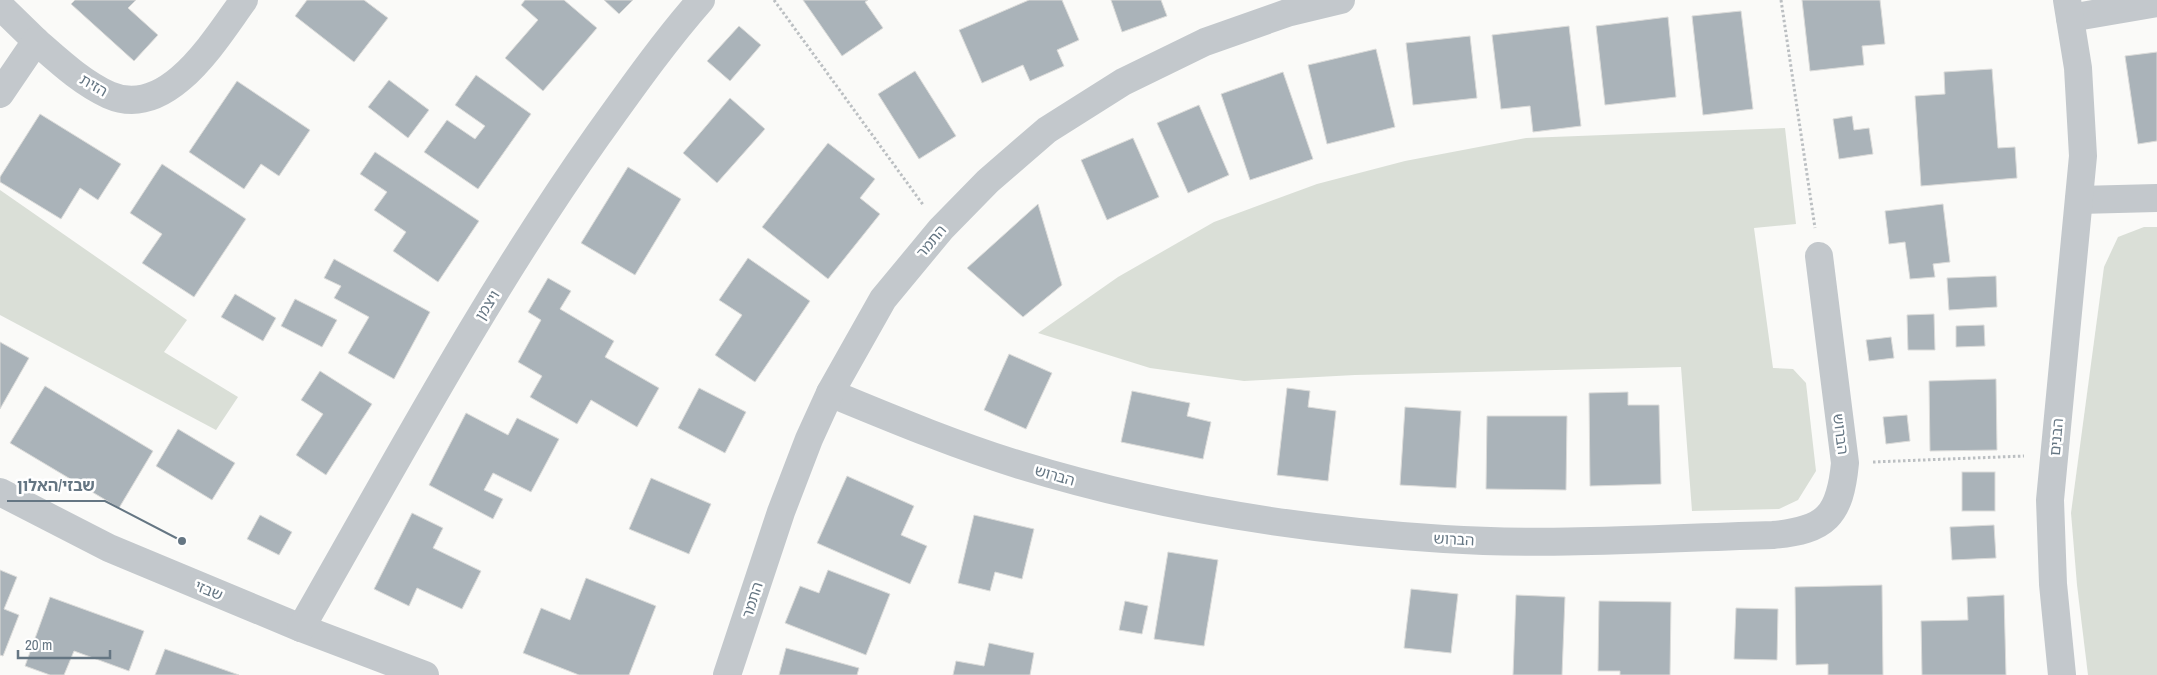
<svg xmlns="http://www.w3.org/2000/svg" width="2157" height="675" font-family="'Archivo Narrow','Noto Sans Hebrew',sans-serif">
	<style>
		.green { fill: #dadfd7 }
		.building { fill: #aab3b9; stroke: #dcdcda }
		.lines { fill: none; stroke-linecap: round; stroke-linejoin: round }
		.path { stroke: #bbbfc2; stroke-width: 3; stroke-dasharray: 2.5 2.5; stroke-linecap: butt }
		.minor { stroke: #c3c8cc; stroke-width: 28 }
		.labels { text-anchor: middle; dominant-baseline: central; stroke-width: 5; stroke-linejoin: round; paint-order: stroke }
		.street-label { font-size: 15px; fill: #657683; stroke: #fff }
		.leader { fill: none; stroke: #657683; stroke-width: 2 }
		.callout-dot { fill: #657683; stroke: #fff; stroke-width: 2 }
		.callout-label { font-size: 16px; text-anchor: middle; font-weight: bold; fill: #657683; stroke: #fff; stroke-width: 5; stroke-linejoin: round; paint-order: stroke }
	</style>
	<rect width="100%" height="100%" fill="#fafaf8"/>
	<!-- green -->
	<g class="green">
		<path d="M1785,128l11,96 -42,4 19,140 20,1 13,14 10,88 -18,29 -19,9 -87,2 -11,-144 -326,8 -111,6 -94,-13 -112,-35 80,-56 96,-55 103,-38 88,-23 121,-23z"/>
		<path d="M0,190l187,130 -23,32 74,45 -22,33 -216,-115z"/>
		<path d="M2144,227h13v448h-69l-11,-90 -6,-72 33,-246 14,-30z"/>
	</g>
	<!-- building -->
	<g class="building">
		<path d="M75,0h61l-8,8 30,27 -24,26 -63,-57z"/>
		<path d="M307,0h57l24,18 -34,44 -59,-46z"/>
		<path d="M525,0h39l33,28 -54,63 -38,-33 33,-38 -17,-15z"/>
		<path d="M604,0h29l-14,14z"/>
		<path d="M803,0h65l-3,2 18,26 -41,28z"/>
		<path d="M1029,0h33l17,40 -22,10 7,16 -34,15 -7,-16 -41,18 -23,-53z"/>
		<path d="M1111,0h50l6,16 -45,16z"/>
		<path d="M1802,0h78l5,44 -23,2 2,19 -54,6z"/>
		<path d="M1741,11l12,98 -50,6 -11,-99z"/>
		<path d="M1668,17l8,80 -71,8 -9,-79z"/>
		<path d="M739,26l22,19 -31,36 -23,-20z"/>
		<path d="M1569,26l12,100 -48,6 -3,-26 -29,3 -9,-74z"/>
		<path d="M1470,36l7,62 -64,7 -7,-62z"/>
		<path d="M1376,49l19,78 -68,17 -19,-79z"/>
		<path d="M2157,52v89l-19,3 -13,-88z"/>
		<path d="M1992,69l6,79 17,-1 2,31 -96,8 -6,-90 30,-2 -1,-22z"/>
		<path d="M915,71l41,65 -37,23 -41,-65z"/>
		<path d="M1283,72l30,87 -63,21 -29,-86z"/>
		<path d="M476,75l55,39 -53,75 -54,-37 23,-32 28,19 10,-13 -30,-21z"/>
		<path d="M389,80l40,30 -21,28 -40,-31z"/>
		<path d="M237,81l73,49 -31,46 -18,-12 -17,25 -55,-37z"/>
		<path d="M730,98l35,31 -48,54 -34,-30z"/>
		<path d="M1199,105l30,70 -41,18 -31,-70z"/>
		<path d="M40,114l81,50 -23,36 -18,-12 -19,31 -61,-37v-5z"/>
		<path d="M1852,116l2,14 15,-2 4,26 -34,5 -6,-40z"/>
		<path d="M1133,138l26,59 -52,23 -26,-60z"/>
		<path d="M828,143l47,36 -15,19 20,16 -52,65 -66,-52z"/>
		<path d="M375,152l104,69 -41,61 -45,-31 13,-19 -32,-22 13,-18 -27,-18z"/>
		<path d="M162,164l84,55 -52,78 -52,-34 20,-29 -32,-21z"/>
		<path d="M628,167l53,32 -46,76 -54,-32z"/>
		<path d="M1038,204l24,81 -39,32 -56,-49z"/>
		<path d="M1943,204l7,58 -17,2 2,13 -25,2 -5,-37 -16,2 -4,-33z"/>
		<path d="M748,258l62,43 -55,81 -40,-27 27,-40 -23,-15z"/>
		<path d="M334,259l96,53 -36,67 -46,-26 21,-36 -35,-19 7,-12 -17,-8z"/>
		<path d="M1996,276l1,31 -48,3 -2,-32z"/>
		<path d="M548,278l23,13 -11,18 54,32 -9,16 54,31 -22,39 -46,-27 -14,24 -47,-27 12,-21 -24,-14 23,-42 -13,-8z"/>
		<path d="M235,294l41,24 -13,23 -42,-24z"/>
		<path d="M295,299l42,21 -15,27 -41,-21z"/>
		<path d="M1934,314l1,36h-27l-1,-35z"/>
		<path d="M1984,325l1,21 -29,1v-21z"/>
		<path d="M1891,337l3,21 -25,3 -3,-21z"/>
		<path d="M0,342l29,16 -29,51z"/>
		<path d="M1009,354l43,19 -26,56 -42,-19z"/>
		<path d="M320,371l52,33 -46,71 -30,-20 27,-41 -22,-14z"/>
		<path d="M1996,379l1,71 -67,1 -1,-70z"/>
		<path d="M45,386l108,65 -34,57 -109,-65z"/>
		<path d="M699,388l47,24 -21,41 -47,-25z"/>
		<path d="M1287,388l23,3 -2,16 28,4 -8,70 -51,-6z"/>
		<path d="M1132,391l58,12 -3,13 24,6 -8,37 -82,-17z"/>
		<path d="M1628,392v13h31l2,79 -71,2 -1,-93z"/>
		<path d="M1405,407l56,4 -5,77 -56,-3z"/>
		<path d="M466,413l42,22 9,-17 42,21 -28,53 -38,-19 -9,17 19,9 -10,20 -64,-34z"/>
		<path d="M1907,415l3,26 -24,3 -3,-27z"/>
		<path d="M1487,416h80l-1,74 -80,-1z"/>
		<path d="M178,429l57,34 -23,37 -56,-34z"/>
		<rect x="1962" y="472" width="33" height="39"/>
		<path d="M847,476l67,30 -13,29 26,11 -17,38 -93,-41z"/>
		<path d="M651,478l60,26 -22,50 -60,-25z"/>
		<path d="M412,513l31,15 -10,20 48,23 -19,38 -45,-21 -8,18 -35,-17z"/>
		<path d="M260,515l32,17 -13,23 -32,-16z"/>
		<path d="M974,515l60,14 -12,50 -27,-7 -5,19 -32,-8z"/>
		<path d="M1994,525l2,33 -44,2 -2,-33z"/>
		<path d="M1168,552l50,8 -14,86 -50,-7z"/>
		<path d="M0,570l17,7 -13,32 15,6 -16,41 -3,-1z"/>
		<path d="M828,570l62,24 -24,61 -81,-32 15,-37 19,7z"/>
		<path d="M586,578l70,28 -27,69h-50l-56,-22 18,-45 29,12z"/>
		<path d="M1882,585l1,90h-55v-11l-32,1 -1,-78z"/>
		<path d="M1411,589l47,5 -7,59 -47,-5z"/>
		<path d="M1516,595l49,2 -3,78h-49z"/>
		<path d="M2004,595l2,80h-84l-1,-54 47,-1 -1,-23z"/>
		<path d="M50,597l94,34 -15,40 -55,-20 -10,24h-14l-25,-9z"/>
		<path d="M1125,601l23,5 -6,28 -23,-4z"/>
		<path d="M1599,601l72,1 -1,73h-50v-4h-22z"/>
		<path d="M1736,608l42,1 -1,51 -43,-1z"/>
		<path d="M989,643l45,10 -4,22h-77l3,-14 28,5z"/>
		<path d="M786,648l73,20 -2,7h-78z"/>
		<path d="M165,649l74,26h-84z"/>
	</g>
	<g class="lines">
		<!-- path -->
		<g class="path">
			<path d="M774,0l150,206"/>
			<path d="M1781,0l34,228"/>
			<path d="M1873,462l151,-6"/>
		</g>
		<!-- minor -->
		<g class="minor">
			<path d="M0,6l36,35"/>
			<path d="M2070,18l87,-15"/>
			<path d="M0,94l36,-53c23,20 45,41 73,54 59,26 107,-57 135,-95"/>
			<path d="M2079,200l78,-2"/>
			<path d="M830,393c63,26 125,52 190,72 137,42 281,65 424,74 109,7 220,-1 329,-4 53,-5 67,-19 72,-72l-26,-207"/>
			<path d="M0,492l109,56 192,80 124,47"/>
			<path d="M301,628c95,-166 186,-336 297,-493 33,-46 66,-93 103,-135"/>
			<path d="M727,675l54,-163 28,-73 21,-46 53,-94 58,-70 47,-48 59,-51 76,-48 82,-40 82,-29 54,-13"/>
			<path d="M2062,675l-9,-91 -3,-84 33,-344 -5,-88 -11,-68"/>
		</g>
	</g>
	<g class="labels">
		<!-- street labels -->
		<g class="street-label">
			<text transform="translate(94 85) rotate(30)">הזית</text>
			<text transform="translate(931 241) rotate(-50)">התמר</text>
			<text transform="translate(487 305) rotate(-58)">ויצמן</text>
			<text transform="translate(1841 434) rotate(83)">הברוש</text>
			<text transform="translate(2056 437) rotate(-85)">הבנים</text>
			<text transform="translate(1055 475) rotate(16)">הברוש</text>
			<text transform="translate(1454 539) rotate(3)">הברוש</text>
			<text transform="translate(209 590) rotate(23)">שבזי</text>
			<text transform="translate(752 600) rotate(-72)">התמר</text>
		</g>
	</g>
	<!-- callouts -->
	<path class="leader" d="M182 541L105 501H7"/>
	<circle class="callout-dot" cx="182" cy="541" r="5"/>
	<g class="callout-label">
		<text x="56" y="491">שבזי/האלון</text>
	</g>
	<!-- scale -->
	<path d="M18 650v8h92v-8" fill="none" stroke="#657683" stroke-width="2.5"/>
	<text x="25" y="650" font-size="15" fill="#657683" stroke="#ffffff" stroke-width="4" paint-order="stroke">20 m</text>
</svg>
